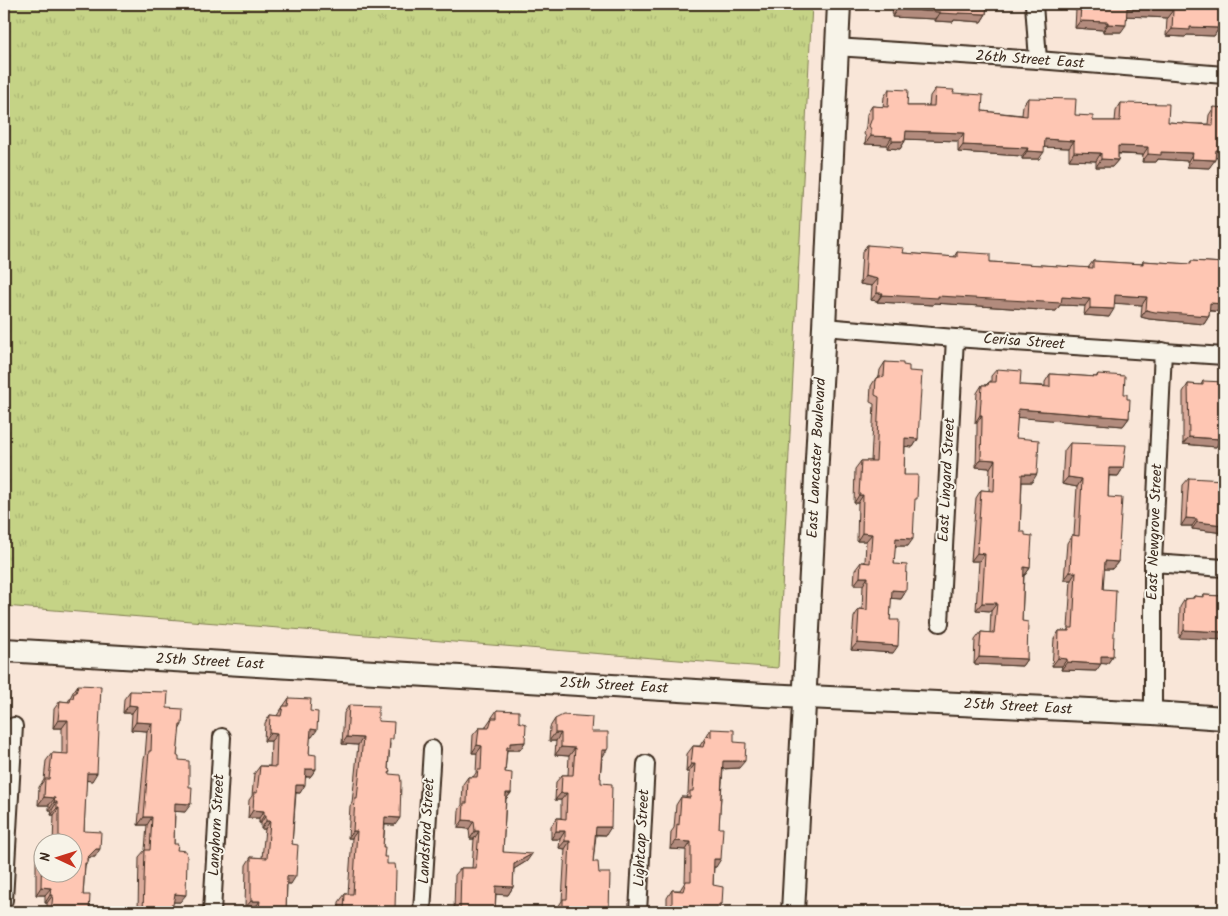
<svg xmlns="http://www.w3.org/2000/svg" width="1228" height="916" font-family="Kalam,sans-serif">
	<style>
		.grass { fill: url(#grass-tufts); stroke: #807e52 }
		.lines { fill: none; stroke-linecap: round; stroke-linejoin: round }
		.street-casing { stroke: #3b2a1e; stroke-width: 20 }
		.secondary-casing { stroke: #3b2a1e; stroke-width: 26 }
		.street { stroke: #f7f3e8; stroke-width: 16 }
		.secondary { stroke: #f7f3e8; stroke-width: 22 }
		.wall { fill: #daaa9a; stroke: #3b2a1e }
		.shaded-wall { fill: #b28b7d; stroke: #3b2a1e }
		.building { fill: #fec6b3; stroke: #3b2a1e }
		.labels { text-anchor: middle; dominant-baseline: central; stroke-width: 4; stroke-linejoin: round; paint-order: stroke }
		.street-label { font-size: 15px; fill: #3b2a1e; stroke: #f7f3e8 }
	</style>
	<defs>
		<pattern id="grass-tufts" width="24" height="20" patternUnits="userSpaceOnUse" patternTransform="scale(1.25)"><rect width="24" height="20" fill="#c5d386"/><path d="M3 7l-1-3M5 7V3M7 7l1-3M15 17l-1-3M17 17v-4M19 17l1-3" fill="none" stroke="#aab573"/></pattern>
	</defs>
	<rect width="100%" height="100%" fill="#f9e6d8"/>
	<filter id="ink" filterUnits="userSpaceOnUse"><feTurbulence type="fractalNoise" baseFrequency=".02" numOctaves="2"/><feDisplacementMap in="SourceGraphic" scale="10" xChannelSelector="R" yChannelSelector="G"/><feConvolveMatrix kernelMatrix="1 2 1 2 8 2 1 2 1" color-interpolation-filters="sRGB"/></filter>
	<g filter="url(#ink)">
		<!-- grass -->
		<path class="grass" d="M4,4h808l-34,664 -774,-62z"/>
		<g class="lines">
			<!-- street casing -->
			<g class="street-casing">
				<g id="street">
					<path d="M1034,4l4,56"/>
					<path d="M835,47l203,13 186,15"/>
					<path d="M824,327l131,11 269,18"/>
					<path d="M1153,563l71,5"/>
					<path d="M940,623l15,-285"/>
					<path d="M1153,713v-150l10,-212"/>
					<path d="M4,900l10,-174"/>
					<path d="M212,912l10,-175"/>
					<path d="M422,912l10,-163"/>
					<path d="M638,912l8,-148"/>
				</g>
			</g>
			<!-- secondary casing -->
			<g class="secondary-casing">
				<g id="secondary">
					<path d="M4,650l760,45 389,18 71,5"/>
					<path d="M793,912l31,-585 15,-323"/>
				</g>
			</g>
			<!-- street -->
			<use href="#street" class="street"/>
			<!-- secondary -->
			<use href="#secondary" class="secondary"/>
		</g>
		<!-- wall -->
		<g class="wall">
			<path d="M893,4h108l-1,1 -13,-1 -1,10 -5,8 -27,-2 -1,2 -18,-1v-2l-43,-2z"/>
			<path d="M1060,4h164l-4,15 -1,9 -5,8 -27,-1 -2,2 -19,-1 1,-18 -18,-1 -22,-1 -6,16h-18v-2l-28,-2 1,-18 -17,-1z"/>
			<path d="M889,89l18,17h22l1,-10 5,-7 18,4 29,18 40,4 1,-10 5,-7 47,17 18,6h22l1,-10 5,-8 47,19 28,2h12l1,-9 5,-8 10,51h-9l-6,10 -22,-1 1,-6 -30,-2 -2,3h-14l1,-7 -25,-1v6l-6,7h-16v-6l-27,-1v-12l-25,-1 -5,12h-17v-3l-64,-4v-11l-53,-2v2l-5,8 -13,-1v-3l-22,-1 1,-7 -2,-3 2,-8 1,-12 5,-8 11,1 1,-10z"/>
			<path d="M867,245l36,8 51,4 3,-5 33,10 98,6 5,-7 49,3 1,-3 46,3 2,-3 33,2v49l-15,-1v5l-5,8 -55,-5 -8,-2 1,-12 -27,-2 -6,14 -25,-2 1,-9 -25,-1 -4,6 -122,-8 -1,2 -56,-3v-1l-6,-1 1,-14 -12,-2 2,-32z"/>
			<path d="M885,362l18,3 6,6 9,68 -5,8 -8,-1 -1,29 10,28 -6,43h-13l-1,18 12,27 -5,8 -10,-1 -1,22 3,33 -42,-3 3,-33 5,-8 3,1 1,-25h-9l1,-15 6,-8h4l1,-21h-9l1,-38h-4l1,-34 6,-8h10l3,-57 -4,-2 1,-16 5,-8 3,-1 1,-7z"/>
			<path d="M997,369l23,16 25,1v-4l5,-8 46,3 2,-3 26,20 3,5 2,19 -6,8 -106,-9 -1,21 16,44h-10l-2,50 5,3 5,33 -5,7h-1l-2,46 5,38 -5,7 -48,-2 1,-24 6,-8 9,1 1,-22 -15,-1 3,-49h-8l5,-63 5,-8 8,1 1,-23 -14,-1 1,-37v-7h-2l2,-30 5,-8h4l3,-3h2v-6z"/>
			<path d="M1203,381l19,56 -1,2 -5,8 -33,-3v-52l5,-8 13,1z"/>
			<path d="M1070,443l53,25 -5,8h-9l-1,21 10,65 -6,7h-8l-1,20 10,67 -6,8 -6,-1 -5,8 -35,-1 1,-4h-10l2,-27 5,-8h8l1,-2 3,-49h-7l3,-37 5,-8h2l3,-48 -15,-3 2,-33z"/>
			<path d="M1189,478l35,55 -32,-4v-3h-11l2,-41z"/>
			<path d="M1204,595l17,1 -42,42 1,-31 5,-8h7l2,-3 9,1z"/>
			<path d="M78,685l14,96 -6,-1 -2,51 11,26h-5l-3,3 -2,6 -2,29 6,17h-42v-9h-2v-8h-9v-44l6,-8v31l30,-30h-19l1,-29h-3l1,-5h-3v-5h-11l1,-18 5,-7 2,-19 6,-8 10,1v-26h-9l1,-19 6,-8 8,1 5,-10z"/>
			<path d="M130,691l37,17 15,17 -3,5 -2,26 2,4 6,52 -10,-1 -1,33 3,6 3,52h-7l-2,5v5h-33l1,-55 6,-7 2,-25h-9l6,-66 1,-3 2,-25 -16,-1 1,-17h-9l1,-14z"/>
			<path d="M289,698l21,13 2,26h-2l-1,17 7,15 -6,8h-4l-6,16h-4l-4,51 -1,40h-4l-1,28h-32v-3l-9,-1 1,-43 5,-8 11,1 3,-29h-4v-6h-2v-5h-11l1,-18 3,-4 2,-22 6,-8h10l1,-25h-7l1,-18 5,-8 7,1 1,-2z"/>
			<path d="M349,705l29,16 12,23 -2,25 1,5 6,51h-10l-2,22 1,10 3,7 8,44 -3,4h-53v-10l6,-8h3l4,-56h-4l2,-32 2,-3 6,-58 -16,-1 2,-31z"/>
			<path d="M497,710l22,12 6,20 -5,8h-13l-2,22 6,21 -5,6 -3,53 24,9 -13,8 -1,18 -5,8 -12,-1 -1,18h-41l1,-37 6,-7h11l2,-29h-4l-1,-10 -11,-1 1,-18 3,-5 1,-21 5,-7h5l3,-4 1,-20h-5l1,-18 6,-7h7v-2z"/>
			<path d="M555,719l36,13 11,26 -2,20 1,5 5,52h-10l-3,27 6,11 10,39h-51v-5l4,-6 3,-52 -6,-1 1,-9h-9v-13l6,-8h4v-18h-6l1,-18 6,-7h6l1,-19 -14,-1 1,-14h-7l1,-14z"/>
			<path d="M711,729l23,13 5,26 -16,1 -7,98h-2l-1,18 9,19 -3,3v5h-52v-14l5,-8h8l5,-8 1,-32 -16,-1 1,-17 3,-4 2,-23 5,-8h5l2,-4 1,-21h-3l1,-18 6,-8h7l1,-2z"/>
		</g>
		<!-- shaded-wall -->
		<g class="shaded-wall">
			<path d="M984,4h17l-1,1z"/>
			<path d="M1063,4h17l-4,6 -17,-1z"/>
			<path d="M1127,8l27,1 19,1 -6,8 -18,-1 -27,-1z"/>
			<path d="M897,9l43,3 -5,7 -43,-2z"/>
			<path d="M1220,11l4,1v8l-9,-1z"/>
			<path d="M940,13h18l28,1 -5,8 -27,-2 -1,2 -18,-1z"/>
			<path d="M1080,21l28,1 -5,8 -28,-2z"/>
			<path d="M1108,24l18,1 -5,7h-18z"/>
			<path d="M1190,27l29,1 -5,8 -27,-1 -2,2 -19,-1 6,-7z"/>
			<path d="M906,131l58,2 -6,8 -57,-2z"/>
			<path d="M871,136l21,1 -5,8 -22,-1z"/>
			<path d="M1045,139l29,2 -5,7 -30,-1z"/>
			<path d="M892,141h13l-5,8 -13,-1z"/>
			<path d="M963,145l65,3 -6,8 -64,-4z"/>
			<path d="M1118,146l30,1 -5,8 -30,-2z"/>
			<path d="M1216,150h8v8l-14,-1z"/>
			<path d="M1027,151l17,1 -5,7h-17z"/>
			<path d="M1074,152l27,1 -5,8 -27,-1z"/>
			<path d="M1161,152l32,1 -5,8 -30,-2 -2,3h-14l6,-8z"/>
			<path d="M1101,159l17,1 -6,7h-16z"/>
			<path d="M1192,159l23,1 -6,8 -22,-1z"/>
			<path d="M865,276l13,3 -6,7 -12,-2z"/>
			<path d="M877,293h6l-6,8 -6,-1z"/>
			<path d="M882,295l180,2 28,2 -5,7 -25,-1 -4,6 -122,-8 -1,2 -56,-3z"/>
			<path d="M1115,295l32,2 -5,8 -32,-2z"/>
			<path d="M1210,303l14,1v8l-20,-2z"/>
			<path d="M1090,308l24,1 -5,8 -25,-2z"/>
			<path d="M1146,310l63,6 -5,8 -55,-5 -8,-2z"/>
			<path d="M1018,409l111,9 -6,8 -111,-9z"/>
			<path d="M980,415h2l-5,8h-2z"/>
			<path d="M1222,429h2v8h-5z"/>
			<path d="M1189,437l32,2 -5,8 -33,-3z"/>
			<path d="M905,438l13,1 -5,8 -13,-1z"/>
			<path d="M981,459l14,1 -5,8 -14,-1z"/>
			<path d="M1109,468h14l-5,8 -14,-1z"/>
			<path d="M1022,474h15l-5,8h-15z"/>
			<path d="M1068,477l14,2 -5,8 -15,-3z"/>
			<path d="M859,495h4l-5,8h-4z"/>
			<path d="M1186,518l11,1 -5,7h-11z"/>
			<path d="M1197,522l27,3v8l-32,-4z"/>
			<path d="M862,533l10,1 -6,7h-9z"/>
			<path d="M896,538l17,1 -5,7h-17z"/>
			<path d="M977,553l8,1 -6,7h-8z"/>
			<path d="M1105,561l13,1 -6,7h-13z"/>
			<path d="M1024,567l6,1 -5,7h-6z"/>
			<path d="M1070,572h6l-5,8h-7z"/>
			<path d="M860,577h8l-5,8h-9z"/>
			<path d="M892,590l14,1 -5,8 -15,-1z"/>
			<path d="M982,603h15l-6,8 -15,-1z"/>
			<path d="M1184,630l40,2v8l-45,-2z"/>
			<path d="M857,643l41,3 -5,7 -42,-3z"/>
			<path d="M1101,656h12l-6,8 -11,-1z"/>
			<path d="M979,657l48,2 -5,7 -48,-2z"/>
			<path d="M1058,658l9,1 -5,7h-10z"/>
			<path d="M1067,662l34,2 -5,7 -35,-1z"/>
			<path d="M129,705l8,1 -5,7h-9z"/>
			<path d="M58,720h10l-6,8h-9z"/>
			<path d="M136,722l16,1 -5,8 -16,-1z"/>
			<path d="M311,729l6,1 -5,7h-7z"/>
			<path d="M269,733l8,1 -6,7h-7z"/>
			<path d="M555,733h6l-5,8h-7z"/>
			<path d="M347,737l16,1 -5,7 -16,-1z"/>
			<path d="M525,742l-5,8h-13l-5,4 8,-11z"/>
			<path d="M477,745l5,1 -5,7h-5z"/>
			<path d="M561,747l14,1 -6,8 -14,-1z"/>
			<path d="M602,750h5l-5,8h-6z"/>
			<path d="M723,761h22l-6,7 -21,1z"/>
			<path d="M691,764h4l-6,8h-3z"/>
			<path d="M306,769h10l-6,8 -9,-1z"/>
			<path d="M87,773h10l-5,8 -11,-1z"/>
			<path d="M296,785h9l-5,8 -9,-1z"/>
			<path d="M506,793h5l-6,7z"/>
			<path d="M561,793h6l-6,7h-6z"/>
			<path d="M44,797l11,1 -6,7h-11z"/>
			<path d="M54,802h3l-5,8h-3z"/>
			<path d="M175,803l16,1 -6,8 -15,-1z"/>
			<path d="M57,808h2l-5,7h-3z"/>
			<path d="M253,810l11,1 -5,7h-11z"/>
			<path d="M264,815h2l-5,8h-2z"/>
			<path d="M144,817h8l-5,8h-9z"/>
			<path d="M385,817l15,1 -5,7 -15,-1z"/>
			<path d="M463,820l11,1 -5,8 -11,-1z"/>
			<path d="M266,821h4l-5,8h-4z"/>
			<path d="M596,827h15l-5,8 -15,-1z"/>
			<path d="M353,831h4l-5,7h-4z"/>
			<path d="M475,831h4l-5,8h-4z"/>
			<path d="M556,831h9l-5,8h-9z"/>
			<path d="M565,841h5l-5,8 -6,-1z"/>
			<path d="M676,841l15,1 -5,8 -16,-1z"/>
			<path d="M96,849h4l-5,8h-5l-8,9 5,-8z"/>
			<path d="M532,854l-5,7 -18,11 5,-8z"/>
			<path d="M714,859h7l-5,8h-7z"/>
			<path d="M287,876h9l-5,8 -10,-1z"/>
			<path d="M496,886l17,1 -5,8 -17,-1z"/>
			<path d="M41,887l10,1 -6,7h-9z"/>
			<path d="M175,894l11,1 -6,7h-10z"/>
			<path d="M50,895h3l-6,8h-2z"/>
			<path d="M251,901h9l-6,8 -9,-1z"/>
			<path d="M259,908h3l-2,4h-4z"/>
			<path d="M384,908h11l-3,4h-11z"/>
			<path d="M460,911h9l-1,1h-9z"/>
		</g>
		<!-- building -->
		<g class="building">
			<path d="M898,4h89l-1,10 -28,-1v1l-18,-1v-1l-43,-3z"/>
			<path d="M1081,4h143v8l-4,-1 -1,17 -29,-1v3l-18,-1 1,-19 -19,-1 -27,-1 -1,17 -18,-1v-2l-28,-1z"/>
			<path d="M889,89l19,1 -1,16h27l1,-17 19,1 -1,3 30,2 -1,16 45,5 1,-18 48,1 -1,16 18,1v5h27l1,-18 48,1 -1,18 28,2 17,1 1,-18 10,1v42h-8l-1,10 -23,-1 1,-6 -32,-1v3l-13,-1v-7l-30,-1v14l-17,-1v-6l-27,-1v-11l-29,-2 -1,13 -17,-1 1,-3 -65,-3 1,-12 -58,-2 -1,10h-13v-4l-21,-1v-7l-2,-3 3,-8v-12l16,1z"/>
			<path d="M867,245l37,3 -1,5 54,4v-5l33,2v8l103,6v-7l50,3v-3l48,3v-3l33,2v41l-14,-1 -1,13 -54,-4 -9,-2 1,-13 -32,-2 -1,14 -24,-1v-9l-28,-2 -1,6 -123,-7v2l-56,-3 1,-2h-6l1,-14 -13,-3z"/>
			<path d="M885,362l18,1v2l6,1v5l13,1 -4,67 -13,-1 -1,37h14l-1,24h-2l-2,40 -17,-1 -2,26 13,1 -1,26 -14,-1 -2,30h9l-1,26 -41,-3 2,-34 8,1 1,-33h-8l1,-15 9,1 2,-29 -10,-1 1,-38h-4l2,-34h15l3,-64 -4,-2 1,-17 8,-2z"/>
			<path d="M997,369l24,2 -1,14 30,2v-13l47,3 1,-3 27,2 -1,18h3v5h3l-1,19 -111,-9 -2,29 23,2 -2,34h-15l-2,58h5v3l7,1 -2,32 -6,-1 -2,54 6,1 -1,37 -48,-2 2,-25 13,1 3,-30h-15l3,-49 -8,-1 4,-63 13,1 1,-31 -14,-1 1,-37v-7h-2l2,-30h6l1,-3h7z"/>
			<path d="M1203,381l21,1v47h-2l-1,10 -32,-2 -1,-53 15,1z"/>
			<path d="M1070,443l56,2 -3,23h-14l-1,29 14,1 -4,64 -13,-1 -2,28 13,1 -3,66h-12v8l-34,-2v-3l-9,-1 1,-27h10v-3h4l3,-56h-6l2,-37 7,1 3,-57 -14,-2z"/>
			<path d="M1189,478l35,2v45l-27,-3v-3l-11,-1z"/>
			<path d="M1204,595l17,1v1h3v35l-40,-2 1,-31 9,-1v-2l10,1z"/>
			<path d="M78,685l23,1 -4,87h-10l-3,58 17,1 -1,17h-4l-9,9v5h-2l-2,32h7l-1,17h-38l2,-17h-3l1,-7 -10,-1 1,-44v31h30v-30h-15l2,-5v-31h-2v-6h-3l1,-4 -11,-1 1,-18h4l3,-26 16,1v-34h-10l2,-19 10,1 1,-4h2l1,-5h2z"/>
			<path d="M130,691l38,1 -1,16 16,1 -1,16h-2l-3,31h2v4l10,1v26h3l-1,17 -16,-1 -1,41h4l-1,6 9,1 1,6 -1,38 -11,-1 -2,11h-2v7h-28l2,-62h5l2,-33h-8l5,-66h2l1,-28 -16,-1 1,-16 -8,-1z"/>
			<path d="M289,698l22,1 -1,12 8,1 -1,18 -6,-1 -2,25 7,1v14h-10l-1,16h-9l-4,59 6,1 -2,31h-9l-1,36h-24v-4h-3l1,-7h-9v-44l16,1 3,-37h-4v-6h-2v-4l-11,-1 1,-18 3,1 3,-27 16,1 1,-33 -8,-1 1,-18 11,1 2,-10h5z"/>
			<path d="M349,705l29,1v15l16,1 -1,17h-3l-2,30 2,1 -1,4 11,1 1,7 -1,36 -15,-1 -2,30h2l-1,10h3v7h8l1,7 -1,37h-11v4h-36l-4,-1 1,-17h8l4,-63h-4l2,-32h2l6,-61 -16,-1z"/>
			<path d="M497,710l22,1v11l7,2 -1,18 -15,1v4h-3l-2,25 7,1 -1,20h-5l-3,59 29,2 -18,10 -1,23 -17,-1 -1,26h-26v-1h-9l1,-43h15l3,-37h-4l-1,-10 -11,-1 1,-17h3l1,-26h9l1,-7h3l1,-24 -5,-1 2,-17h10l3,-10h5z"/>
			<path d="M563,715l29,2 -1,15h17v16l-1,2h-5l-2,28h1v5l11,1 -1,43h-15l-3,35h5l1,11h11l-1,39h-46v-13h4l3,-58h-5v-10h-9l1,-13 9,1 1,-26h-6l1,-18h11l2,-27 -14,-1v-14h-6v-14z"/>
			<path d="M711,729l23,1v12l12,1 -1,18h-22l-4,67h4l-2,31h-7l-1,26 10,2 -1,17h-3v8h-47v-22l11,1 3,-10h5v-39l-15,-1 1,-17 2,1 2,-28 9,1v-7h3l2,-27h-4l2,-18 10,1 3,-11 5,1z"/>
		</g>
	</g>
	<g class="labels">
		<!-- street labels -->
		<g class="street-label">
			<text transform="translate(1030 60) rotate(4)">26th Street East</text>
			<text transform="translate(1024 342) rotate(4)">Cerisa Street</text>
			<text transform="translate(817 458) rotate(-87)">East Lancaster Boulevard</text>
			<text transform="translate(947 480) rotate(-87)">East Lingard Street</text>
			<text transform="translate(1155 532) rotate(-88)">East Newgrove Street</text>
			<text transform="translate(210 662) rotate(3)">25th Street East</text>
			<text transform="translate(614 686) rotate(3)">25th Street East</text>
			<text transform="translate(1018 707) rotate(3)">25th Street East</text>
			<text transform="translate(217 825) rotate(-87)">Langhorn Street</text>
			<text transform="translate(427 831) rotate(-87)">Landsford Street</text>
			<text transform="translate(642 838) rotate(-87)">Lightcap Street</text>
		</g>
	</g>
	<!-- margin -->
	<rect width="1228" height="916" fill="none" stroke="#f7f3e8" stroke-width="20"/>
	<rect x="10" y="10" width="1208" height="896" fill="none" stroke="#3b2a1e" stroke-width="2" filter="url(#ink)"/>
	<!-- north arrow -->
	<g transform="translate(58 858) rotate(274)"><circle r="24" fill="#f7f3e8" stroke="#aca397"/>
	<path d="M0-4L9 19L0 12L-9 19Z" fill="#c8321e"/>
	<text y="-8" font-size="14" font-weight="bold" text-anchor="middle" fill="#3b2a1e">N</text>
	</g>
</svg>
